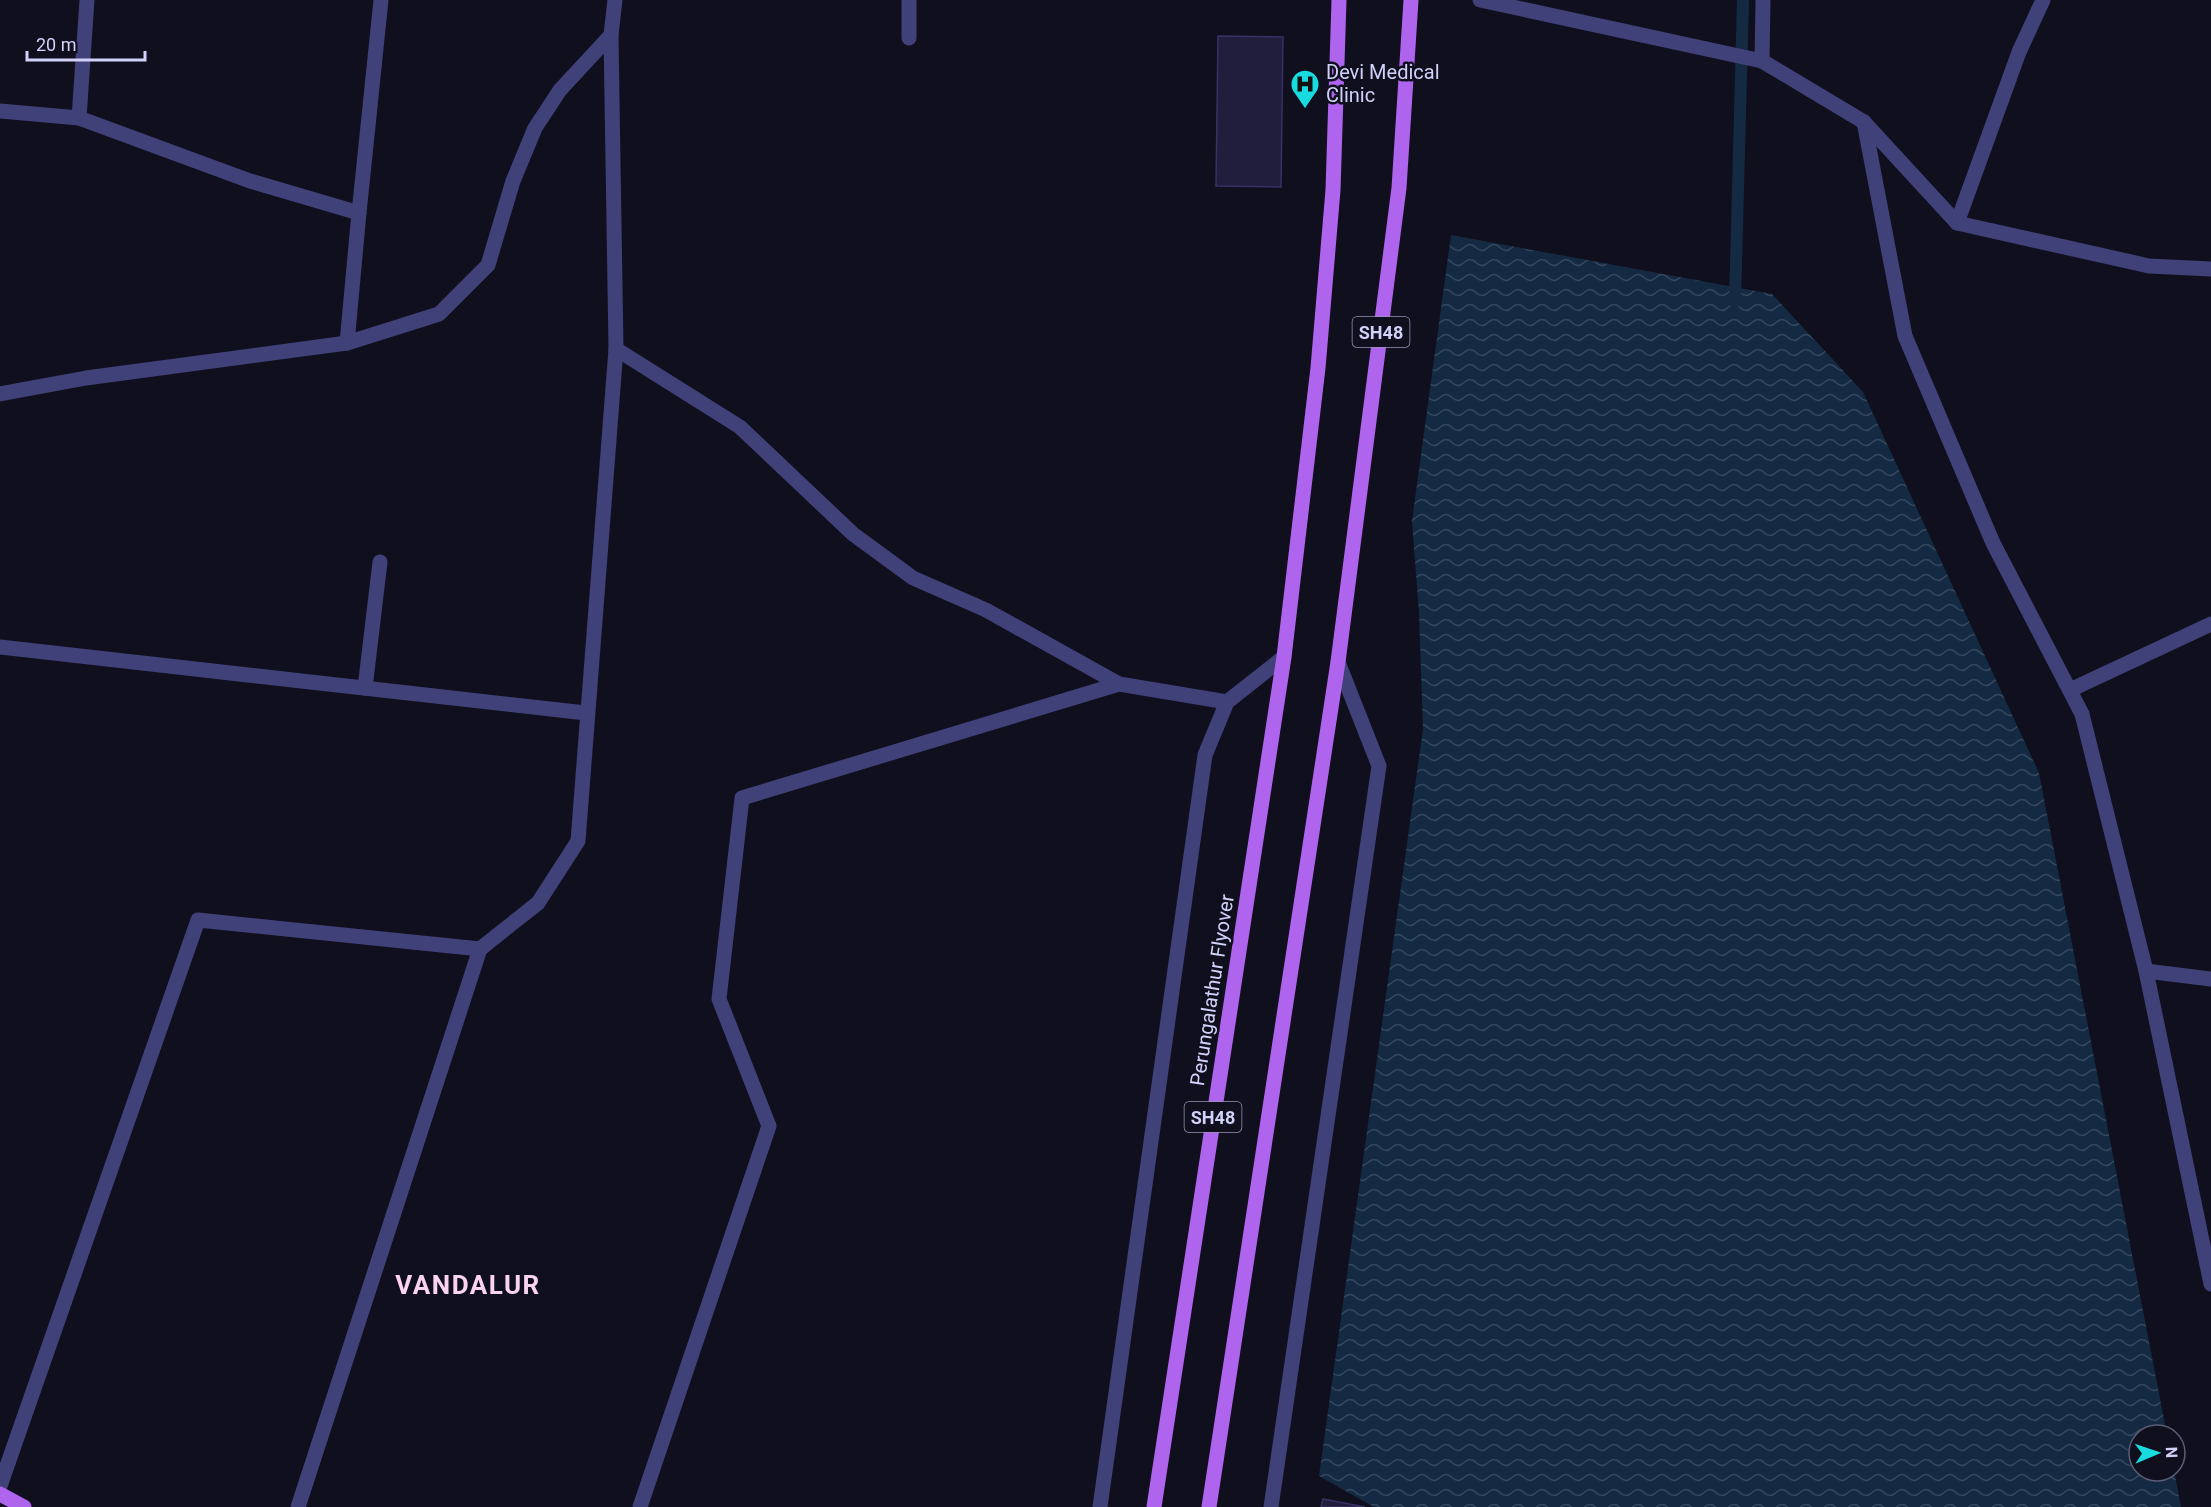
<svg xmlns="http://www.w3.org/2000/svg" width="2211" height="1507" font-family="Roboto,sans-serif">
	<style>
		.water { fill: url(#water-waves) }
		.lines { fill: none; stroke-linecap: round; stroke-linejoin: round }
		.stream { stroke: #142a43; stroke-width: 12 }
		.building { fill: #211d3d; stroke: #383167; stroke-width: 1.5 }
		.minor { stroke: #3f4178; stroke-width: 15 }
		.major { stroke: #af64ee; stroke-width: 15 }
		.labels { text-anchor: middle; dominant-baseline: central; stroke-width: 5; stroke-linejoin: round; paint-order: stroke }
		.shield { fill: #100f1e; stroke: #9897b8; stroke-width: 1.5 }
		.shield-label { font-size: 18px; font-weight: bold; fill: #d2d1fa }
		.poi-label { font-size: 20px; fill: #d2d1fa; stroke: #100f1e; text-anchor: start }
		.street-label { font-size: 20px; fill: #d2d1fa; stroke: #100f1e }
		.district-label { font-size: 26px; font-weight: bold; letter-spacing: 1.5px; fill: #fad3ef; stroke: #100f1e }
	</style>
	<defs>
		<pattern id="water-waves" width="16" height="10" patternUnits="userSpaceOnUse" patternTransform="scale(1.5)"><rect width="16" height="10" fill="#142a43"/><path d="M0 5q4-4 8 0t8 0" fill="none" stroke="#35485f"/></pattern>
	</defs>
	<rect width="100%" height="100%" fill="#100f1e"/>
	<!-- water -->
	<path class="water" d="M1451,235l321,59 91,98 176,381 128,662h-28v36h35l7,36h-807l-55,-31 104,-747 -4,-116 -7,-92z"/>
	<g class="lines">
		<!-- stream -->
		<path class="stream" d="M1735,302l8,-302"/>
	</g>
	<!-- building -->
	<g class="building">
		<path d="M1218,36l65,1 -2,150 -65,-1z"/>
		<path d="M1323,1499l42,8h-44z"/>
	</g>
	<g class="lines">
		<!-- minor -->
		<g class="minor">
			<path d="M1480,0l282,61 102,61 93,101 192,43 62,3"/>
			<path d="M909,38v-38"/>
			<path d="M1762,61l1,-61"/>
			<path d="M0,111l79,7 171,63 109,32 -12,130 92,-29 49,-49 25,-84 22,-53 25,-38 51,-55"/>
			<path d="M79,118l8,-118"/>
			<path d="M1864,122l41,214 88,207 89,171 64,257 65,313"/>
			<path d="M359,213l22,-213"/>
			<path d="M1957,223l62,-171 24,-52"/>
			<path d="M616,349l124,78 113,107 60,44 73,32 133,74 108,18"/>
			<path d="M0,394l86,-16 261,-35"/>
			<path d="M0,647l586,66"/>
			<path d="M365,688l15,-126"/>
			<path d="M2070,690l141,-66"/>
			<path d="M480,949l58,-46 40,-62 38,-492 -5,-314 4,-35"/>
			<path d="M2146,971l65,8"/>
			<path d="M0,1486l198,-566 282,29 -182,558"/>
			<path d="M640,1507l129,-381 -50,-127 23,-201 377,-114"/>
			<path d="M1100,1507l105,-752 22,-53 57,-45"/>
			<path d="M1271,1507l108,-741 -41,-104"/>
		</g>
		<!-- major -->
		<g class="major">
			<path d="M0,1494l24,13"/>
			<path d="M1154,1507l130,-850 34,-289 15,-178 6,-190"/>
			<path d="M1209,1507l129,-845 61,-474 12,-188"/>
		</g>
	</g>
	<!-- icons -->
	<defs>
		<g id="hospital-pin" transform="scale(1.5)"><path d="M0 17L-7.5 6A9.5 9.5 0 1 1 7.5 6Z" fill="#18dbdf" stroke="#100f1e"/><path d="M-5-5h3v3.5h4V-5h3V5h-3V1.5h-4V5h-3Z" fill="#111"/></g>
	</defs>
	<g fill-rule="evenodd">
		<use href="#hospital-pin" x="1305" y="84"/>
	</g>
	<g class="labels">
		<!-- shield labels -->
		<g class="shield">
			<rect x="1352.5" y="317" width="57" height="30" rx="4.5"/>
			<rect x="1184.5" y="1102" width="57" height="30" rx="4.5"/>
		</g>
		<g class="shield-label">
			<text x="1381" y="332">SH48</text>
			<text x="1213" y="1117">SH48</text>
		</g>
		<!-- poi labels -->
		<g class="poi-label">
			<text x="1326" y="72">Devi Medical<tspan x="1326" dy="23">Clinic</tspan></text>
		</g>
		<!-- street labels -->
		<g class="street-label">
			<text transform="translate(1212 990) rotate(-81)">Perungalathur Flyover</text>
		</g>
		<!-- district labels -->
		<g class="district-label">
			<text x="468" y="1285">VANDALUR</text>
		</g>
	</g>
	<!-- north arrow -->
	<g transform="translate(2157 1453) rotate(88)"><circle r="28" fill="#100f1e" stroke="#5e5d76" stroke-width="1.5"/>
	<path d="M0-4.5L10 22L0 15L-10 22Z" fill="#18dbdf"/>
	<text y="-9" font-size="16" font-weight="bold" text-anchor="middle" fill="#d2d1fa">N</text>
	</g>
	<!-- scale -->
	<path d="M27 51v9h118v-9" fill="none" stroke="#d2d1fa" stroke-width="3"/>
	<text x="36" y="51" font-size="18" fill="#d2d1fa" stroke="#100f1e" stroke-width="4.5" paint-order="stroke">20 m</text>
</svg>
